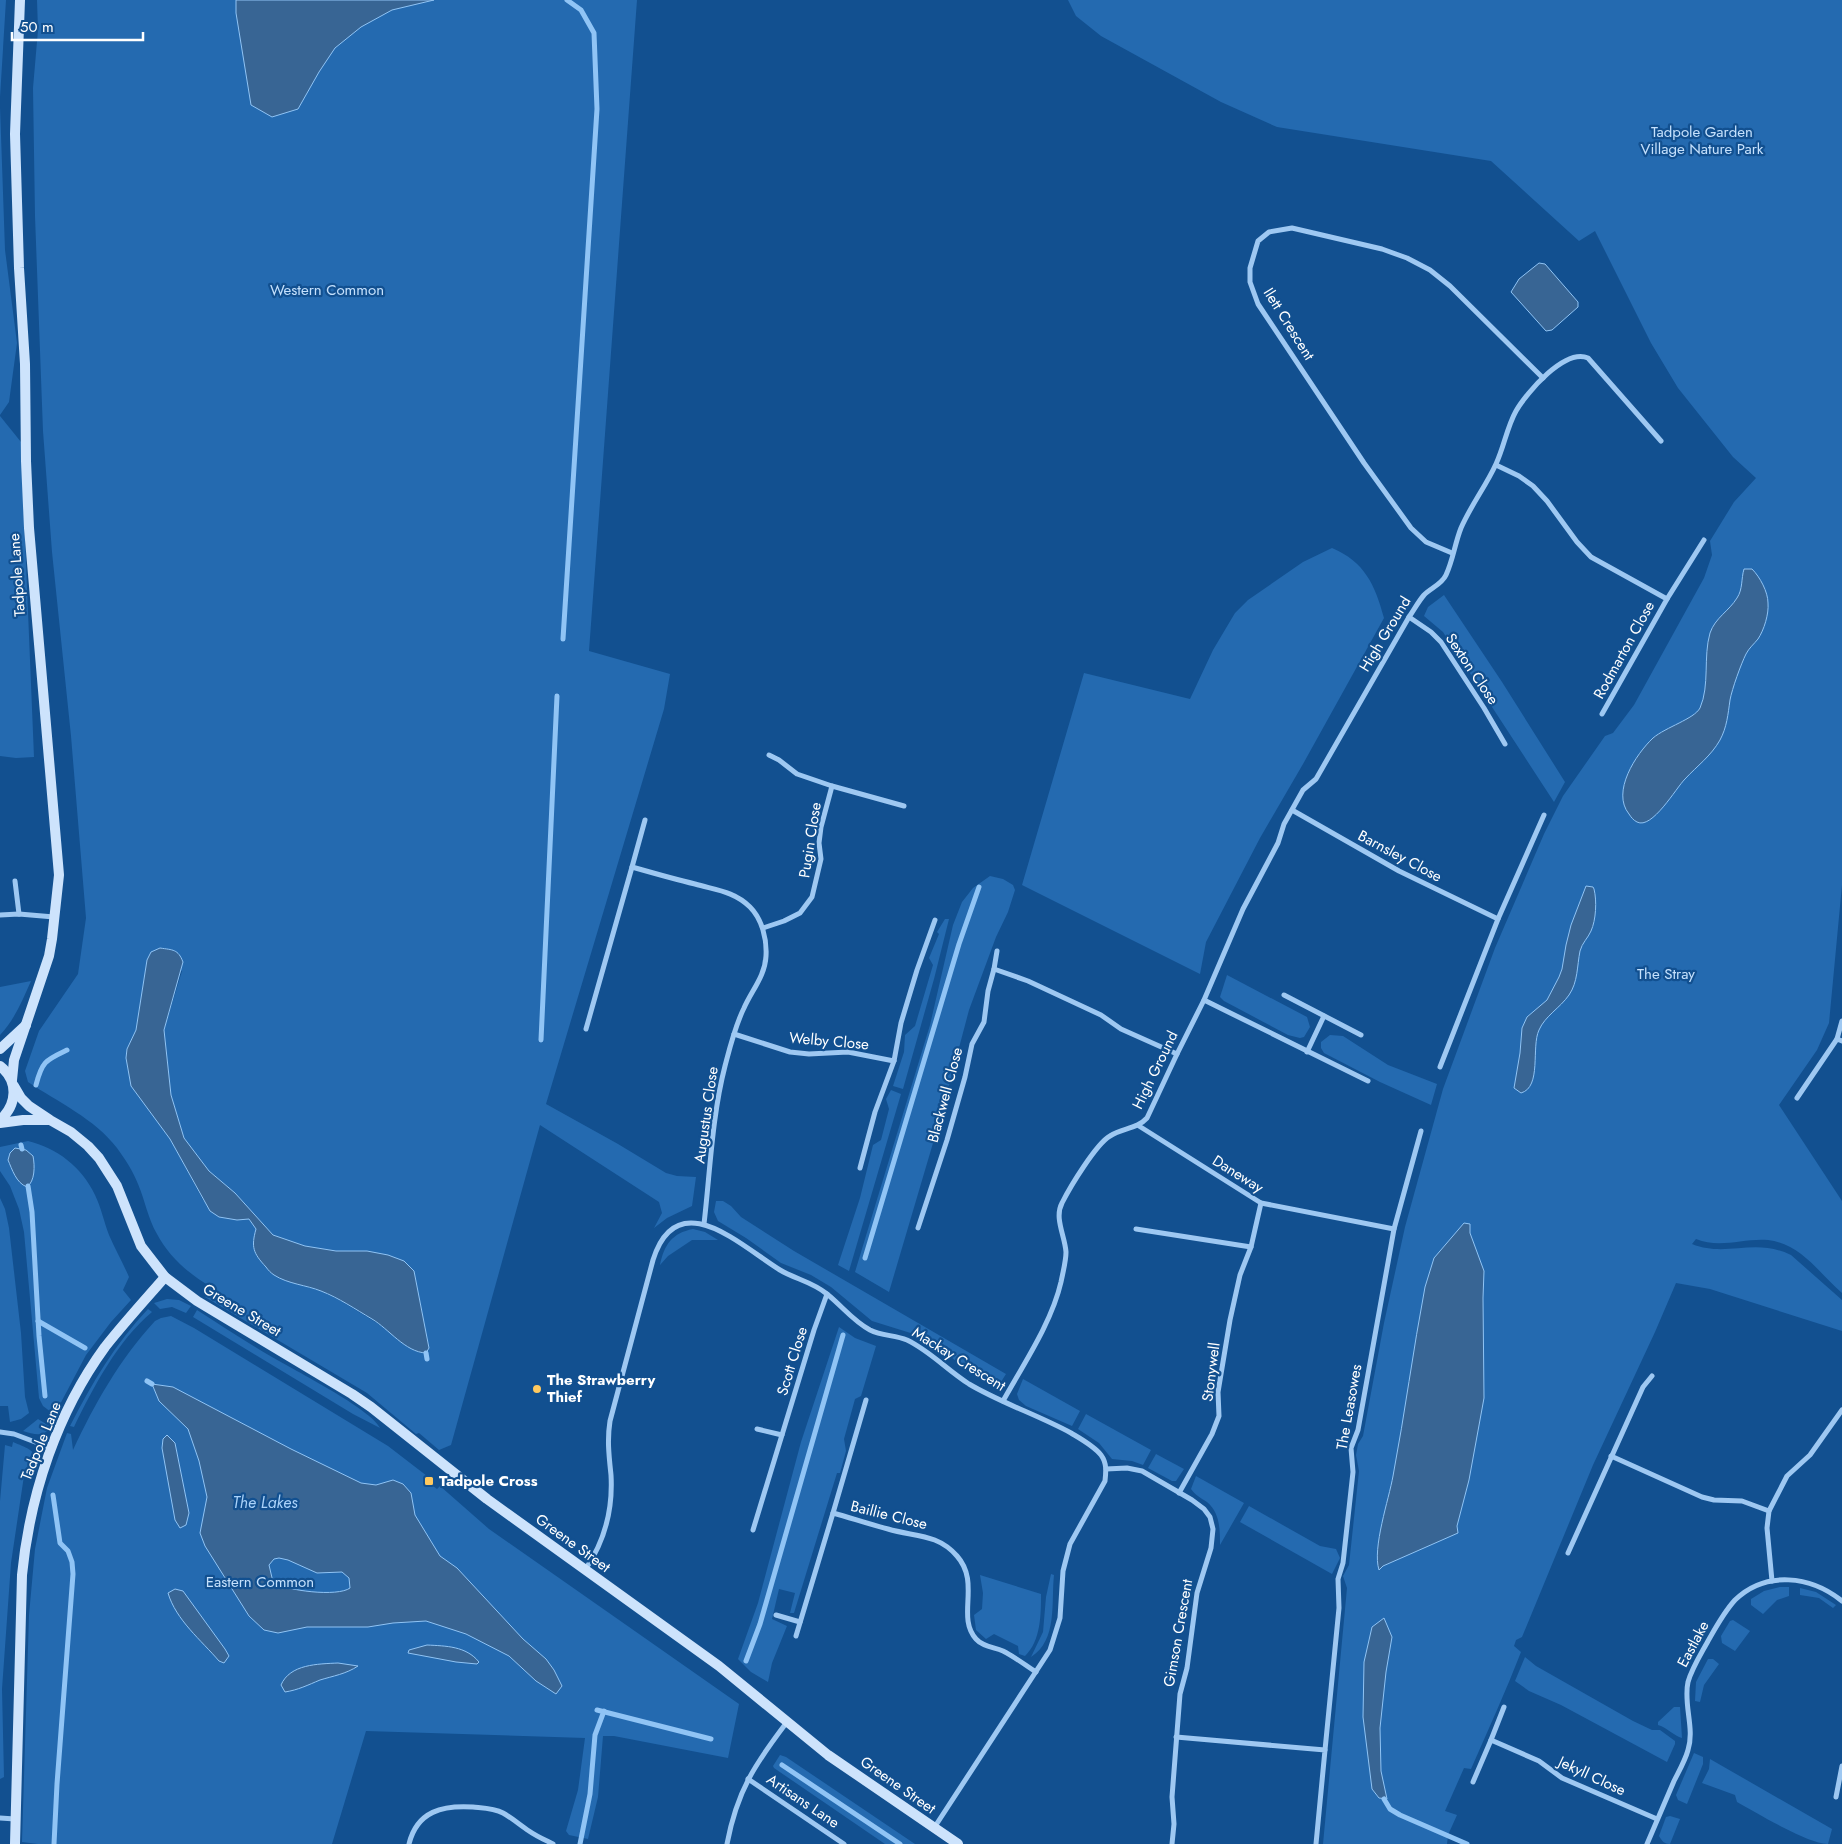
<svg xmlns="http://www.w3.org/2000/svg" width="1842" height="1844" font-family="Jost,sans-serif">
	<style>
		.green { fill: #246ab0; fill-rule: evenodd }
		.water { fill: #386594; stroke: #90c4f5; fill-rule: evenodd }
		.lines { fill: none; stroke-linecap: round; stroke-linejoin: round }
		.stream { stroke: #90c4f5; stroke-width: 5 }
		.street { stroke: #9ec8f2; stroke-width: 5 }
		.secondary { stroke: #cde3fc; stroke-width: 10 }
		.poi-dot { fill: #ffc95f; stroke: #125090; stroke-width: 2 }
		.labels { text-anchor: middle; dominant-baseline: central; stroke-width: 4.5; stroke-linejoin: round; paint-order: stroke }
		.park-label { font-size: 15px; fill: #c5e1fd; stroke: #125090 }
		.street-label { font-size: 15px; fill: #fff; stroke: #125090 }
		.poi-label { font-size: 15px; font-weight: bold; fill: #fff; stroke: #125090; text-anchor: start }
		.water-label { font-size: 16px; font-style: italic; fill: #aad2f9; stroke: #125090 }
	</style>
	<rect width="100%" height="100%" fill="#125090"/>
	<!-- green -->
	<g class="green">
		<path d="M0,0h6l-6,97z"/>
		<path d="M37,0h600l-48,651 81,23 -6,35 -118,395 72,40 48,29 11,3 19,1 -4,29 -25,12 -13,10 8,-15 -3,-11 -119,-77 -89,320 -12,5 -20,-17 -3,1 -49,-41 -162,-96 6,-10c-22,-13 -42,-30 -54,-53 -9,-15 -12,-34 -19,-50 -5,-13 -13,-25 -21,-36 -22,-29 -59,-46 -89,-66l-3,-11 14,-40 39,-57 8,-56 -15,-182 -19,-184 -9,-121 -8,-215 -2,-128 5,-58zM147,960l35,11 -18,59 7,65 13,43 25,33 26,22 38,42 32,11 31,5h31l21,4 26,16 15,76 -3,6 -85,-52 -20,-10 -28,-8 -40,-41 3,-13 -7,-10 -12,1 -18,-3 -16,-17 -33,-61 -39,-53 -5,-29 1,-8 9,-19z"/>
		<path d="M1068,0h774v885l-13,138 -12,27 -38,55 63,96v92c-23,-20 -41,-49 -74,-53 -25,-2 -48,9 -72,-1l-4,5c35,14 62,-7 99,11l51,45v31l-132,-42 -34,-6 -21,49 -62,133 -71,172 -6,3 -2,6 7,6c-15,39 -33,78 -50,117l-7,-1 -19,43 12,4 -9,20 -1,9h-124l24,-256 -4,-12 6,-11 10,-94 -3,-16 2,-11 5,-8 21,-113 21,-96 38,-138 52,-141 49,-114 19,-38 42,-60 8,-3 21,-28 70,-127 8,-23 -2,-14 24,-39 22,-24 -23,-21 -55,-69 -27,-45 -56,-112 -16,10 -88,-80 -214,-34 -56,-25 -120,-66 -25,-20z"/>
		<path d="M0,107l5,143 12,93 -8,59 -9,13z"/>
		<path d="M0,416l21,26 13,315 -18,1 -16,-2z"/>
		<path d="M1332,548c33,14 43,37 52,70l-81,146 -43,74 -54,104 -6,32 -178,-89 62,-212 106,26 23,-49 22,-37 13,-13 55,-38z"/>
		<path d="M1444,595l58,87 63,100 -11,20 -111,-170 -19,-16 4,-9z"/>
		<path d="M990,876l13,3 10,6 2,5 -7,22 -12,25 -27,73 -28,106 -52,176 -34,-20 75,-247 23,-100 9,-23 11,-14z"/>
		<path d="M945,919h4l-15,60 -31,110 -10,-3 11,-34 1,-17 10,-9 18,-61 -4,-7 10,-24 -2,-2z"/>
		<path d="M1227,975l80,42 3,10 -6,10 -4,1 -12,-3 -64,-34 -4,-4z"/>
		<path d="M31,981c-9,20 -16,38 -31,54v-48z"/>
		<path d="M1330,1035l13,1 45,29 49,19 -6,21 -51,-23 -56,-29 -3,-5v-6z"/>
		<path d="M891,1090l10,4 -52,177 -11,-6 22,-67 13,-53 8,-5 8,-31 -3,-10z"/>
		<path d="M28,1141c29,7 54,26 67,54 6,12 9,27 14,40 6,14 14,28 20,42l-6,13 8,10 -20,22 -25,33 -29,55 -6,2 -8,-6 -4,-8 -15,-166 -5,-23 -9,-23 -10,-15v-24z"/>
		<path d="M0,1198l5,11 4,19 12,105 4,64 4,16 -8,6 -11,3 -2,-16h-8z"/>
		<path d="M716,1201h7l8,5 10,11 53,34 212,123 -7,11h-6l-15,-7 -31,-24 -30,-19 -45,-14 -41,-34 -20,-12 -30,-12 -35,-25 -28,-17 -4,-9z"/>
		<path d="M693,1229l12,3 13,8h-26l-24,16 -8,9c4,-20 12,-32 33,-36z"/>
		<path d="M167,1299l12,1 12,6 -5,7 -14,-6 -12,2 -6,-6z"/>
		<path d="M148,1309l4,3c-34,28 -59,76 -78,115l-4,-1c22,-43 45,-82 78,-117z"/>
		<path d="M197,1310c25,16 49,32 75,47 22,13 99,52 108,71l-27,-14 -160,-97z"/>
		<path d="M171,1316l23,12 194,118 39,30 -2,4 12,9 3,-3 49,43 250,175 -11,54 -114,-22h-11l-5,61 -10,42 -19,-4 -3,-4 12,-41 7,-52 -219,-7 -34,113h-294l-16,-2 7,-227 6,-66 12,-61 20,-55 4,1 2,16c22,-47 47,-91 82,-129l6,-3z"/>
		<path d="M839,1327l16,11 21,8 -15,50 -6,3 -11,40 2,12 -6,22h-3l-43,140h-4l5,-20 -16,-4 -7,30 15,7 -15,37 -4,19 -17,-10 -13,-13 20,-56 43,-161z"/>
		<path d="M1023,1379l57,32 -8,15 -46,-20 -7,-6 -2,-6z"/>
		<path d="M1086,1414l65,36 -8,15 -11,-4 -20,-2 -13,-16 -21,-14z"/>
		<path d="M38,1419l13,8c-8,11 -17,7 -28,4z"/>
		<path d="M13,1442c16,7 28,9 20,29l-8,-2 -14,94 -9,126 2,88 -4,2v-278l5,-56 7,2z"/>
		<path d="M1156,1454l28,15 -8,12h-4l-24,-13z"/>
		<path d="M1196,1476l48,27 -24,42c0,-16 0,-32 -13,-43 -6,-4 -12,-7 -16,-13z"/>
		<path d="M1249,1506l71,40 16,3 4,9 -8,16 -92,-52z"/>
		<path d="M1051,1574l3,1c-3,27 4,65 -23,82l12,-25 3,-35z"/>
		<path d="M980,1575l61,19c0,20 0,47 -16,62l-6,-2 -1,-8 -24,-12 -8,5 -10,-9 -2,-15 8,-6 1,-16z"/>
		<path d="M1780,1587h9v9l-12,4 -14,14 -12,-9v-6l13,-8z"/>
		<path d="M1800,1588l16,4 20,13 -3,3 -14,-10 -19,-3z"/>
		<path d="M1733,1620l17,11 -15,20 -13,-8 -1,-7 9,-15z"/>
		<path d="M1525,1657l11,9 97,55 19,9h8l15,11v3l-8,18 -106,-57 -32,-14 -14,-10z"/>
		<path d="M1708,1659h5l6,5 -15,21 -4,17 -5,-1 1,-19z"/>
		<path d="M1674,1707h6l2,31c-8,-2 -14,-10 -24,-13v-3z"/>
		<path d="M1694,1753l9,4v7l-16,40 -9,-4 -2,-5z"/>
		<path d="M780,1755l6,2 129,87h-30l-111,-76 -1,-2z"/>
		<path d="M1710,1759l122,70 -4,15c-20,0 -71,-31 -91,-42l-2,-7 -33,-12 7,-14z"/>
		<path d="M1670,1816l10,3 -10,25c-6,0 -8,-3 -11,-8l7,-19z"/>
	</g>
	<!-- water -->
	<g class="water">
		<path d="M236,0h198l-42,10 -31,17 -26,21 -16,24 -21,37 -26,8 -21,-12 -15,-92z"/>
		<path d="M1539,263l6,1 33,38v5l-26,23 -6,1 -35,-39 8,-13z"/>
		<path d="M1744,569h8c8,8 16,23 16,34 1,11 -4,27 -10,36 -4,5 -9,9 -12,15 -5,10 -14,35 -16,46 -2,14 -3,27 -10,40 -9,16 -23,26 -35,39 -9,9 -33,51 -48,43 -4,-2 -6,-5 -8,-8 -18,-22 7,-60 24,-76 13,-11 41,-19 47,-30 10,-23 3,-51 10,-75 5,-15 19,-22 27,-35 6,-9 4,-19 7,-29z"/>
		<path d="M1586,886l7,1 1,2c3,12 2,31 -3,42 -3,7 -9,12 -11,20 -3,15 -2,31 -11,44 -9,13 -24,21 -30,35 -8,17 3,57 -18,63l-7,-5 6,-35 2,-25 5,-11 20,-17 12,-23 3,-8 4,-24 5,-20z"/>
		<path d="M160,948c13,2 18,1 23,14l-19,68 7,65 13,43 25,33 26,22 38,42 32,11 31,5h31l21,4 16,6 10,10 15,77 -3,5c-21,-1 -37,-24 -54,-34 -17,-10 -33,-21 -51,-28 -15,-6 -33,-7 -47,-16 -3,-2 -6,-5 -8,-8 -13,-14 -15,-20 -10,-38l-7,-10 -12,1 -18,-3 -9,-6 -40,-72 -39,-53 -5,-28 1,-9 9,-19 11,-70 4,-8z"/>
		<path d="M15,1148l11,2 7,6c2,10 2,25 -6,31 -11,-4 -15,-18 -19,-27l2,-7z"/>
		<path d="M1464,1223l6,1v9l14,38 -1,27 1,100 -15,82 -12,46 1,7 -75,33 -4,4c-7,-22 10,-71 14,-94 12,-63 20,-126 32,-189l9,-29z"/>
		<path d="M152,1384l21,3 118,62 70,34 15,2 17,-5 10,4 8,9 4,22 25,41 17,12 66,71 23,20 8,11 8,16 -6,8 -20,-13 -27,-25 -43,-22 -40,-13 -33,2 -25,4h-61l-29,6 -14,-3 -15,-14 -44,-70 -5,-13 7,-36 -8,-36 -11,-32 -29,-28zM279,1558l9,2 29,13 25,-1 7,6 1,10c-12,9 -64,3 -77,-6l-4,-17 5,-6z"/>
		<path d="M167,1435l8,8 14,70 -3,12 -6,3 -5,-8 -13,-72 1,-9z"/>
		<path d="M175,1589l8,2 42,58 4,7 -5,7 -5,-2c-18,-21 -43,-41 -51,-68z"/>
		<path d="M1384,1618l8,19 -6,35 -6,56 1,43 6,28 -8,-1 -7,-9 -9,-72 1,-55 8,-35z"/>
		<path d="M427,1645c19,1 39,1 52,17l-2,2 -21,-2 -48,-9 1,-3z"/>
		<path d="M338,1663l20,3c-12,8 -25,10 -38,14 -12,5 -22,10 -35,12l-4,-7c9,-21 37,-21 57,-22z"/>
	</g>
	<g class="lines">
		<!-- stream -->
		<g class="stream">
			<path d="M563,639l34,-530 -3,-76 -13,-23 -14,-10"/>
			<path d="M541,1040l16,-344"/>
			<path d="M36,1085c6,-24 10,-25 31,-35"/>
			<path d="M21,1145l1,4"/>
			<path d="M28,1186l4,26 7,124 6,60"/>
			<path d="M865,1258l94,-314 20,-57"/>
			<path d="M38,1321l47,27"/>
			<path d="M426,1353l1,6"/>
			<path d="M147,1381l5,3"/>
			<path d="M53,1495l7,48 8,8 4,11 1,12 -16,210 -3,60"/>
			<path d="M746,1661l14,-37 83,-289"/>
			<path d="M597,1710l114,29"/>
			<path d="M782,1765l118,79"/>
			<path d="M1384,1799l6,10 10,6 67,29"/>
			<path d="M580,1844l10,-50 5,-59 9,-24"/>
		</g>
		<!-- street -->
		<g class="street">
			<path d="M1496,465l23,11 14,10 14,15 30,41 14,15 76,42 -65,115"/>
			<path d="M1452,553l-26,-11 -15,-14 -47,-65 -106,-159 -8,-22v-14l8,-27 11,-9 23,-4 90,21 25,9 23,12 20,16 93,92"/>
			<path d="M1667,599l37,-59"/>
			<path d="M1409,617l22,15 10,10 43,66 21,36"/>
			<path d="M769,755l10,5 18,14 35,12"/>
			<path d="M1292,810l107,61 99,48 46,-104"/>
			<path d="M632,867l13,-47"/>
			<path d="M15,881l4,33"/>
			<path d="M0,915l19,-1 35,3"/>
			<path d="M763,928l21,-7 16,-8 12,-16 9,-38 -2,-16 2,-16 11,-41 72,20"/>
			<path d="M994,969l3,-18"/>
			<path d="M1284,995l77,40"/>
			<path d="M1204,1000l164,81"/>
			<path d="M586,1029l46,-162c21,6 42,12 63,17 20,6 39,7 55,23 12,12 17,32 16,49 -1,20 -14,34 -22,52 -9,18 -14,39 -19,58 -13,50 -15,107 -21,158"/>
			<path d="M734,1034l56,18 19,2 39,-2 46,9 7,-38 16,-53 18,-50"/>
			<path d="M1837,1039l5,-18"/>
			<path d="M1307,1052l17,-36"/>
			<path d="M1440,1067l58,-148"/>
			<path d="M1797,1098l40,-59 5,2"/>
			<path d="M1139,1126l122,77 133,26"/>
			<path d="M860,1168l15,-56 19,-51"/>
			<path d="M918,1228l29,-88 18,-63 7,-33 12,-22 4,-31 6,-22 34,12 73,34 20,14 56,25"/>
			<path d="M1136,1229l115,18"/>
			<path d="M1003,1401c20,-36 49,-79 58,-119 2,-10 5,-21 5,-30 -1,-16 -12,-34 -4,-49 8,-16 34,-59 48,-67 13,-8 27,-7 37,-18l30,-64 27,-54 39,-91 35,-66 6,-19 19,-34 13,-11 93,-162c5,-7 9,-15 15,-22 7,-7 18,-11 22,-20 7,-15 9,-32 15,-47 10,-23 25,-42 35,-64 8,-17 11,-37 20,-53 11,-19 49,-63 72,-53l73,83"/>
			<path d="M757,1429l25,6"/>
			<path d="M0,1432l14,2 37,14"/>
			<path d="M1611,1456l91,41 12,3 28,1 27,10"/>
			<path d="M1106,1469l21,-1 15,3 50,29 12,9 6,8 3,12 -2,19 -14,45 -10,75 -7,26 -8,103 2,27 -2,20"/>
			<path d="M1179,1493l33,-59 7,-18 -1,-24 12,-72 10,-45 11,-28 10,-44"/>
			<path d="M833,1513l33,-113"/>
			<path d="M753,1530l61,-200 13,-36"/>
			<path d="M1568,1553l75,-166 9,-11"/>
			<path d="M585,1570c20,-29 28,-60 26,-95 -2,-19 -4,-35 -1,-54l43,-161c24,-77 88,-14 127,10 15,9 33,12 47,24 15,12 26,27 43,36 12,6 25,5 37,10 23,11 40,30 62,44 32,19 69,31 102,49 10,6 23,13 30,22 6,8 5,17 4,26l-35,63 -7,27 -3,47 -10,32 -116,178"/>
			<path d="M1772,1581l-5,-53 2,-17 18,-35 23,-21 32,-45"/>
			<path d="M776,1615l24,7"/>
			<path d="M796,1636l37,-123c18,5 36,11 55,16 26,8 49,4 69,27 24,27 -1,61 19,83 7,8 18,8 27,12 12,6 22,14 33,21"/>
			<path d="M1176,1737l149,13 -9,94"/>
			<path d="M1491,1740l13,-33"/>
			<path d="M1325,1750l14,-142 -1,-29 5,-16 10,-91 -2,-24 7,-18 36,-201 27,-98"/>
			<path d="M748,1779l96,65"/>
			<path d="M1473,1782l18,-42 48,21 23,17 95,41"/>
			<path d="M1836,1797l6,-31"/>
			<path d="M0,1818l15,1"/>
			<path d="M409,1844c8,-33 34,-39 64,-37 10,1 21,1 30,6 9,5 17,12 26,18 7,5 16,9 24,13"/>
			<path d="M727,1844c10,-53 28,-80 60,-122"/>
			<path d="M1647,1844c9,-21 18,-42 27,-63 5,-10 11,-20 14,-31 7,-22 -5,-46 0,-68 4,-14 13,-28 20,-41 8,-14 16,-29 27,-41 31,-30 76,-24 107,1"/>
		</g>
		<!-- secondary -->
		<g class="secondary">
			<path d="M0,1049l26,-24"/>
			<path d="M0,1066c19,15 17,39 0,54"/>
			<path d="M12,1080l2,-20 35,-104 3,-17 7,-64 -30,-347 -3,-67 -1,-97 -6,-96 -4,-134 5,-134"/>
			<path d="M14,1086l7,12 8,8 21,14 21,12 17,14 11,12 18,28 24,60 24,31 32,24 155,93 19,13 116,92 232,167 109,89 130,89"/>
			<path d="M0,1123l23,-3h26"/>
			<path d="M15,1844l7,-269c8,-81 35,-162 83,-228 19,-24 40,-47 60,-70"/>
		</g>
	</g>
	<!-- markers -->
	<g class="poi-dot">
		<circle cx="537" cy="1389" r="5"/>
		<rect x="424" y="1476" width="10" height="10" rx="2.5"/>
	</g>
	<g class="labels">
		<!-- park labels -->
		<g class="park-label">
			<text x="1702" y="132">Tadpole Garden<tspan x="1702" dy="17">Village Nature Park</tspan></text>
			<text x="327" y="290">Western Common</text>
			<text x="1666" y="974">The Stray</text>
			<text x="260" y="1582">Eastern Common</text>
		</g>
		<!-- street labels -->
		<g class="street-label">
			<text transform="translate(1289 324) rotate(58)">Ilett Crescent</text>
			<text transform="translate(17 575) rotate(-94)">Tadpole Lane</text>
			<text transform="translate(1385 634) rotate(-59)">High Ground</text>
			<text transform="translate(1624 650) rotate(-61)">Rodmarton Close</text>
			<text transform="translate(1472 669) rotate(56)">Sexton Close</text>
			<text transform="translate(810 840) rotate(-81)">Pugin Close</text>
			<text transform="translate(1400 856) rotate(28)">Barnsley Close</text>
			<text transform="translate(829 1041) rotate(5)">Welby Close</text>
			<text transform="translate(1155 1070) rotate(-64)">High Ground</text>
			<text transform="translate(945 1095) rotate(-75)">Blackwell Close</text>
			<text transform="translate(706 1115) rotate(-82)">Augustus Close</text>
			<text transform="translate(1238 1174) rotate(32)">Daneway</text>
			<text transform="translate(242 1310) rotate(31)">Greene Street</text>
			<text transform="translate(959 1359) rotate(32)">Mackay Crescent</text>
			<text transform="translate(792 1361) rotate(-73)">Scott Close</text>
			<text transform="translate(1211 1372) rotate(-83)">Stonywell</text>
			<text transform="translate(1349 1407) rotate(-80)">The Leasowes</text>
			<text transform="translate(41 1441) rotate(-68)">Tadpole Lane</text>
			<text transform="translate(889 1515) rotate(14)">Baillie Close</text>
			<text transform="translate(573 1543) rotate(36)">Greene Street</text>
			<text transform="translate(1178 1633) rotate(-80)">Gimson Crescent</text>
			<text transform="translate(1693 1644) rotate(-62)">Eastlake</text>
			<text transform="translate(1592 1776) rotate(25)">Jekyll Close</text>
			<text transform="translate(898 1785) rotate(35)">Greene Street</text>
			<text transform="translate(803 1801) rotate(34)">Artisans Lane</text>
		</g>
		<!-- poi labels -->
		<g class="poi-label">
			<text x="547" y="1380">The Strawberry<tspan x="547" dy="17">Thief</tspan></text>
			<text x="439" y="1481">Tadpole Cross</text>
		</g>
		<!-- water labels -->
		<g class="water-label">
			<text x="265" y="1502">The Lakes</text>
		</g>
	</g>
	<!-- scale -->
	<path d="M12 32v8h131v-8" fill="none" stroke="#ffffff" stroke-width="2.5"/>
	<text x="20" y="32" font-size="15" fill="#ffffff" stroke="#125090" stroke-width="4" paint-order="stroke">50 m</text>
</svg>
